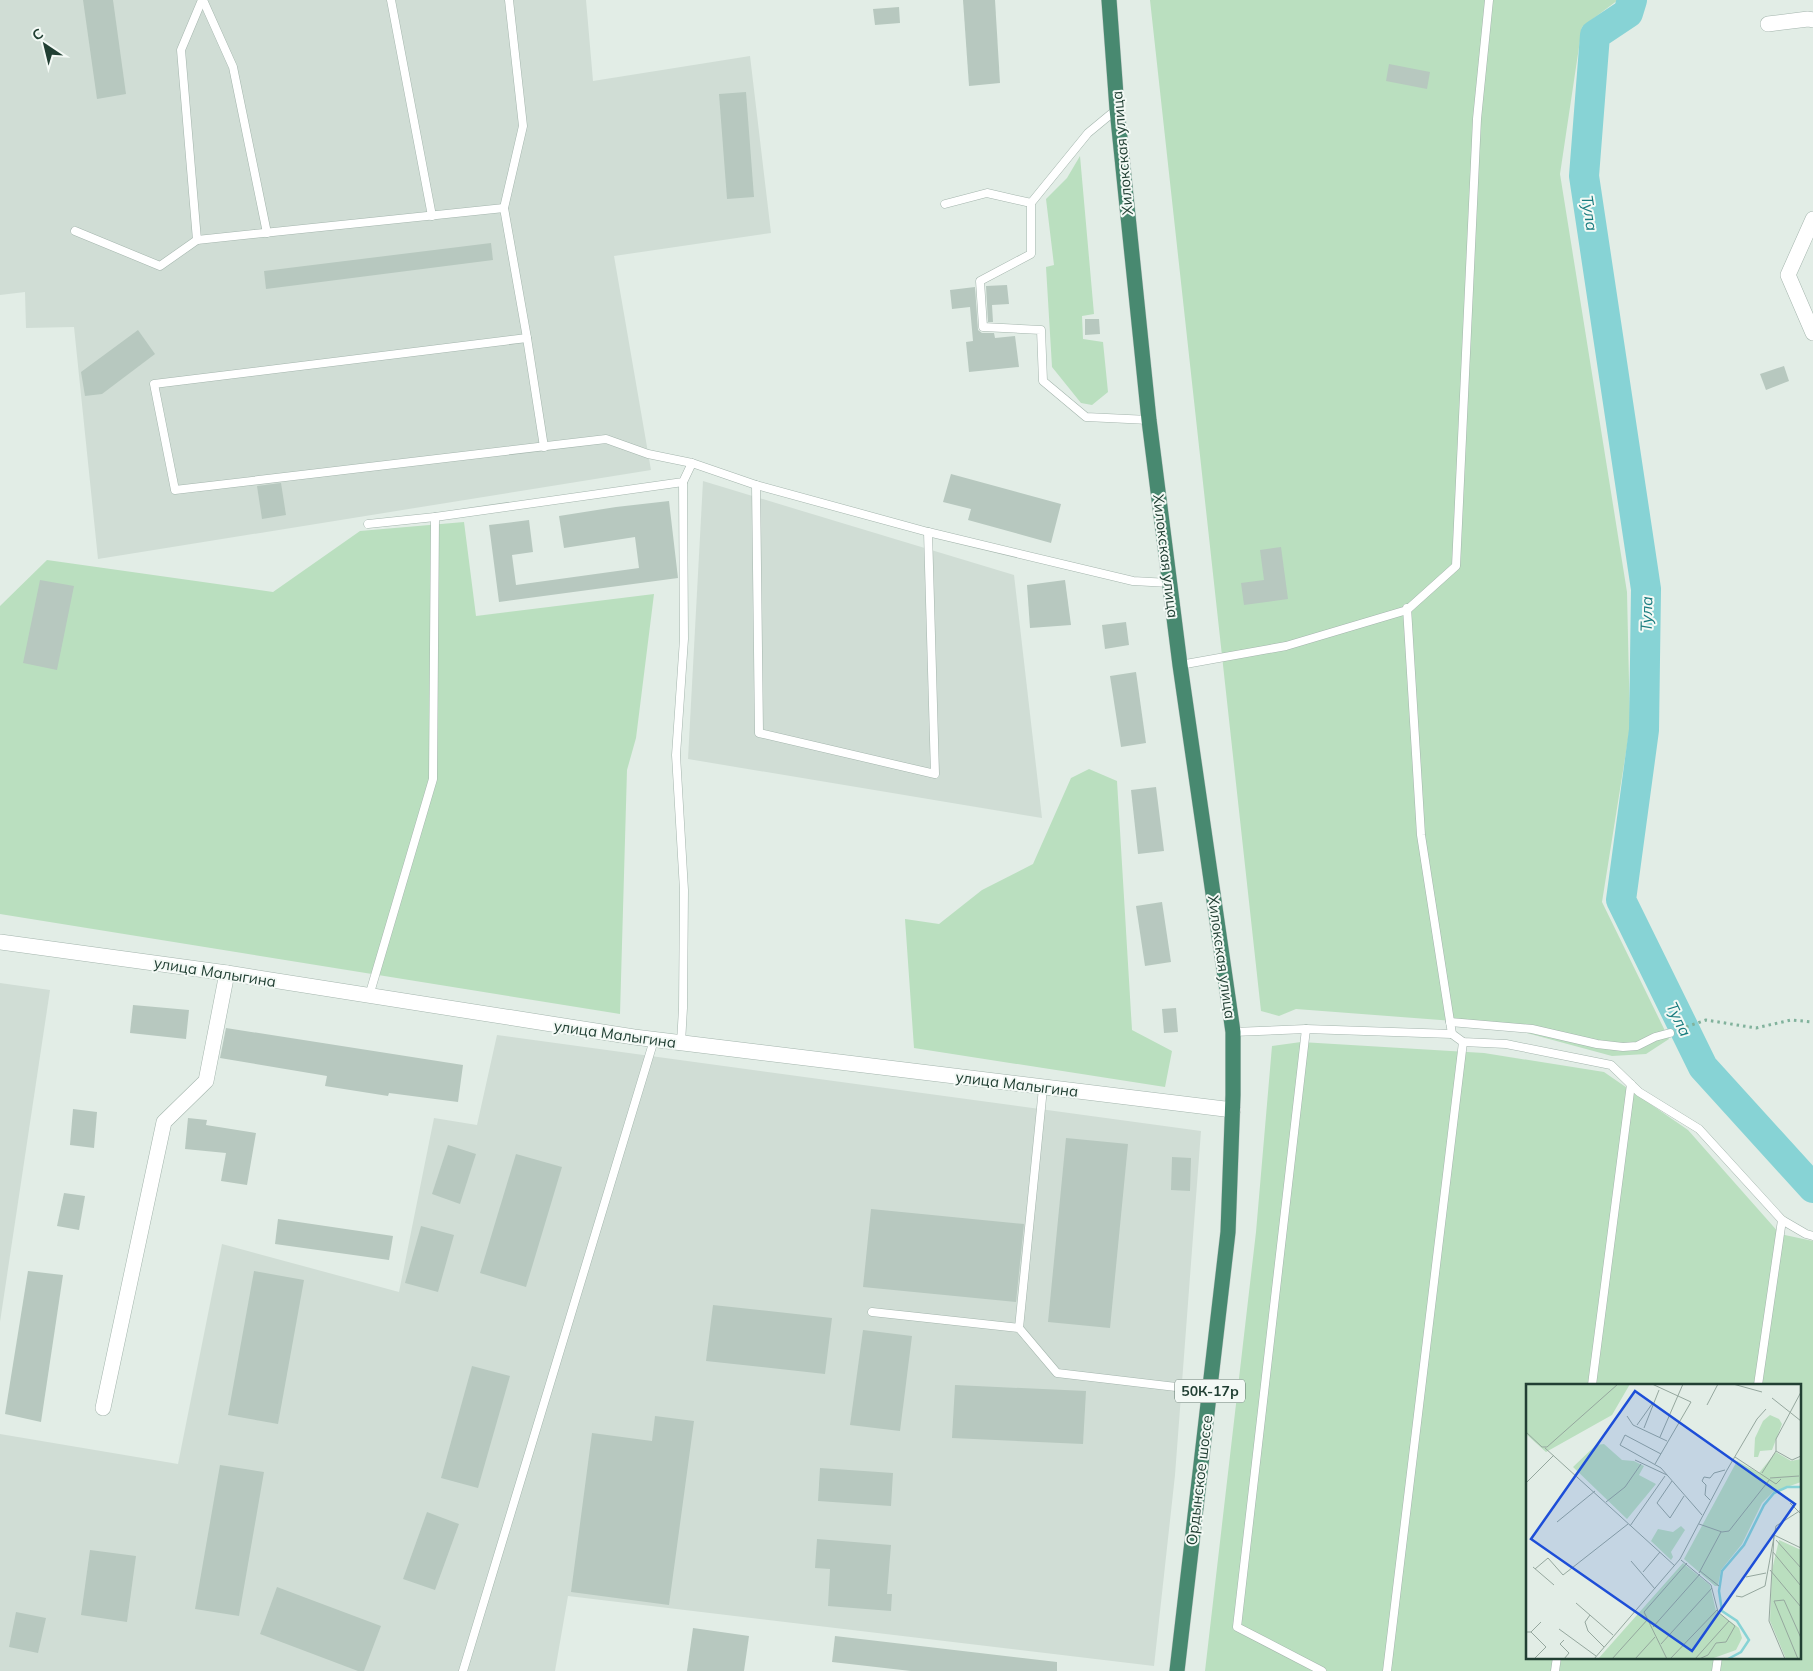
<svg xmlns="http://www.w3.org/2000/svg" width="1813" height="1671" font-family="Mulish,sans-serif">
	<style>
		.built { fill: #d0ddd5 }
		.green { fill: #badfbf; fill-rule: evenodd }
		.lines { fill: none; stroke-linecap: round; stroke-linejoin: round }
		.river { stroke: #87d3d5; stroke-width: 30 }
		.building { fill: #b7c8bf }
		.service-casing { stroke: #a4b5ad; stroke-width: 9 }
		.minor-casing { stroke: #a4b5ad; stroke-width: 16 }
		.trunk-casing { stroke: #c1c9c6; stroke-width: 16 }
		.path { stroke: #81b29c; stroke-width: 3; stroke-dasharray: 2.5 4; stroke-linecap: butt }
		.service { stroke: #fff; stroke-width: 8 }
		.minor { stroke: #fff; stroke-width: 15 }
		.trunk { stroke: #488970; stroke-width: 15 }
		.labels { text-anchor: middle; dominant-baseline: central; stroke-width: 4; stroke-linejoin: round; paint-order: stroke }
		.shield { fill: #f3f9f5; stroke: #60776d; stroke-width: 1 }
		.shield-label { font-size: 14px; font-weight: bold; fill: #213f33 }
		.street-label { font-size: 15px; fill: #213f33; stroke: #f3f9f5 }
		.water-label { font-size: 16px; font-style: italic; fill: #187b7e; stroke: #f3f9f5 }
		.inset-river { fill: none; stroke: #87d3d5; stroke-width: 2.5 }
		.inset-road { fill: none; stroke: #95a79e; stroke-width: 1 }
		.view { fill: #1d4ed8; fill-opacity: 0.15; stroke: #1d4ed8; stroke-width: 2.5 }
		.inset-edge { fill: none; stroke: #213f33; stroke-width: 2.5 }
	</style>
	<rect width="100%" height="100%" fill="#e2ede6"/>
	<!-- built -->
	<g class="built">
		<path d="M0,0h586l7,81 157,-25 21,177 -157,23 37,214 -553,89 -24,-232 -48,1 -1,-36 -25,3z"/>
		<path d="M703,481l311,94 28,243 -354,-59z"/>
		<path d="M0,983l50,7 -50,332z"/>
		<path d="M497,1035l704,96 -26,344 -21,191 -586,-70 -13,75h-555v-237l178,30 44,-220 177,48 35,-174 43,7z"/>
	</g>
	<!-- green -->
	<g class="green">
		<path d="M1150,0h468l-36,27 -22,147 67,418 3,135 -28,175 67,137 -23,15 -34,2 -119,-32 -197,-15 -17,7 -18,-5z"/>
		<path d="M1080,156l14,158 -12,2 1,23 20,3 5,50 -16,13 -11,-2 -29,-36 -6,-100 8,-2 -8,-66 21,-21z"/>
		<path d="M464,522l12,94 178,-22 -18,144 -9,32 -7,244 -620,-100v-308l47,-46 226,32 87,-61z"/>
		<path d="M1089,769l28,12 15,249 40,21 -7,36 -251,-39 -9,-129 34,5 43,-34 51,-26 38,-86z"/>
		<path d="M1301,1042l183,11 120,19 84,58 92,104 33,7v430h-608l51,-439 16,-186zM1527,1385h272v272h-272z"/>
	</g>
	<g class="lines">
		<!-- river -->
		<path class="river" d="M1632,0l-4,13 -33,22 -11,141 62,413 -2,141 -23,170 82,167 110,121"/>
	</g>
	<!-- building -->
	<g class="building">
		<path d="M83,0h30l13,94 -29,5z"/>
		<path d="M963,0h32l5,83 -31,3z"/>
		<path d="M899,7l1,16 -25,2 -2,-16z"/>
		<path d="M1389,64l41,8 -3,17 -41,-8z"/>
		<path d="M746,92l8,105 -27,2 -8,-105z"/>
		<path d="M491,243l2,17 -227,29 -2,-18z"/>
		<path d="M1007,285l2,19 -17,1 1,17h-5l-2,-36z"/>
		<path d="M975,287l3,43 4,3h12l1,5 20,-2 4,31 -50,5 -3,-30 7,-1 -3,-34 -18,2 -2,-19z"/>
		<path d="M1085,319h14l1,15 -15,1z"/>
		<path d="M138,330l17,24 -53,40 -17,2 -4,-24z"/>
		<path d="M1784,366l5,15 -23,9 -6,-16z"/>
		<path d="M951,474l110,30 -10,39 -83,-23 3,-11 -28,-7z"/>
		<path d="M281,483l5,32 -24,4 -5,-33z"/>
		<path d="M669,501l9,77 -179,24 -10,-77 40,-5 4,32 -21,3 4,30 123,-17 -4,-31 -71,11 -5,-32 57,-9z"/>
		<path d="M1281,547l7,52 -44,6 -3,-22 23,-3 -4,-30z"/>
		<path d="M40,580l34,6 -17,84 -34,-7z"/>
		<path d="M1065,580l6,45 -41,3 -3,-43z"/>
		<path d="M1126,622l3,23 -24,4 -3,-24z"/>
		<path d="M1136,672l10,71 -25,4 -11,-71z"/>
		<path d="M1156,787l8,64 -26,3 -7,-64z"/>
		<path d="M1162,902l9,60 -26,4 -9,-60z"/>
		<path d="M133,1005l56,5 -3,29 -56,-6z"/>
		<path d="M1176,1008l2,24 -14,1 -2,-24z"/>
		<path d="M226,1028l237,37 -5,37 -69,-9 -1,3 -63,-10 2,-10 -107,-18z"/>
		<path d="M73,1109l24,3 -3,36 -24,-3z"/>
		<path d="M188,1118l19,2 -1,5 50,8 -9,52 -26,-4 5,-28 -41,-4z"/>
		<path d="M1066,1138l62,6 -18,184 -62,-6z"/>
		<path d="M448,1145l28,9 -16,50 -28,-10z"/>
		<path d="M516,1154l46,13 -36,120 -46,-14z"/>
		<path d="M1172,1157l19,1 -1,33 -19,-1z"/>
		<path d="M64,1193l21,3 -6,34 -22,-4z"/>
		<path d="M871,1209l153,15 -8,78 -153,-15z"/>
		<path d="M278,1219l115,17 -4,24 -114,-16z"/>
		<path d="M421,1226l33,9 -16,57 -33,-9z"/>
		<path d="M28,1271l35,4 -22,147 -36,-8z"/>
		<path d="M254,1271l50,9 -26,144 -50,-9z"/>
		<path d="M713,1305l119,13 -7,56 -119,-13z"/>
		<path d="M863,1330l49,6 -12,95 -50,-6z"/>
		<path d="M472,1366l38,10 -32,112 -37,-10z"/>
		<path d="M955,1385l131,6 -3,53 -131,-6z"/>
		<path d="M655,1416l39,5 -25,184 -98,-13 21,-159 60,8z"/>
		<path d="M220,1465l44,7 -25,144 -44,-7z"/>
		<path d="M820,1468l73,5 -2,33 -73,-5z"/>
		<path d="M427,1512l32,12 -24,66 -32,-11z"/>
		<path d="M817,1539l74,6 -4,49h5l-1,17 -63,-5 2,-37 -15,-1z"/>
		<path d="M90,1550l46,6 -9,66 -46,-7z"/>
		<path d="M277,1587l104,39 -17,45h-6l-98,-37z"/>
		<path d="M16,1612l30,6 -8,35 -29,-6z"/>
		<path d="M693,1628l56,8 -5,35h-57z"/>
		<path d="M835,1636l222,26v9h-146l-79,-9z"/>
	</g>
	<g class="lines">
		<!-- service casing -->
		<g class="service-casing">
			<g id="service">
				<path d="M203,0l30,67 34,166"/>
				<path d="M391,0l41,216"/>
				<path d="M509,0l14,126 -19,82 23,130 17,109"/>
				<path d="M1117,109l-29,24 -57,70v51l-51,27 3,46 58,3 2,51 43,36 63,3"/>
				<path d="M945,204l42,-11 44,10"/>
				<path d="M75,231l85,35 37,-26 307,-32"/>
				<path d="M197,240l-16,-190 21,-50"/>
				<path d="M527,338l-373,46 21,106 431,-51 42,15 44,9 64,22 172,47 205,49 36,2"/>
				<path d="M756,485l3,248 176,41 -7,-242"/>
				<path d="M368,524l67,-7 248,-35 9,-19"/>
				<path d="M1407,608l14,227 31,199"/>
				<path d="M1180,665l106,-19 121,-36 49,-44 21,-447 12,-119"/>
				<path d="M369,996l64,-217 2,-262"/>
				<path d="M1450,1022l82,7 65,15 26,3 14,-1 18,-9 15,-4"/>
				<path d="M1306,1029l-69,598 85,44"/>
				<path d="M1233,1032l73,-3 146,5 11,8 43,2 105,21 28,27 60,37 83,91 24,14 7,2"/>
				<path d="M681,1043l2,-35 1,-118 -8,-135 8,-116 -1,-157"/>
				<path d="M872,1312l147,16 38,45 153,18"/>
				<path d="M1019,1328l24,-240"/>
				<path d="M1592,1385l39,-301"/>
				<path d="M1758,1385l24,-165"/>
				<path d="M463,1671l191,-631"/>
				<path d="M1387,1671l76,-629"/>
				<path d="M1555,1671l2,-14"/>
				<path d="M1716,1671l2,-14"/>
			</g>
		</g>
		<!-- minor casing -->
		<g class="minor-casing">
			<g id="minor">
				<path d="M1768,24l40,-5 5,1"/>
				<path d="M1813,219l-25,56 25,58"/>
				<path d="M0,942l227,31 407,64 599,73"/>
				<path d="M103,1408l61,-286 42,-41 21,-108"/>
			</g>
		</g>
		<!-- trunk casing -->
		<g class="trunk-casing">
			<path id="trunk" d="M1109,0l8,109 32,311 31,245 53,367v63l-5,137 -51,439"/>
		</g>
		<!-- path -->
		<path class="path" d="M1680,1029l26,-9 50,8 35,-8 22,2"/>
		<!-- service -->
		<use href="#service" class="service"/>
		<!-- minor -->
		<use href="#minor" class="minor"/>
		<!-- trunk -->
		<use href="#trunk" class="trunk"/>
	</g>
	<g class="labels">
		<!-- shield labels -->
		<rect class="shield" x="1175" y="1379.5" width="70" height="23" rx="4"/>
		<g class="shield-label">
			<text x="1210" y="1391">50К-17р</text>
		</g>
		<!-- street labels -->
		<g class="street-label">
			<text transform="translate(1122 153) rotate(-95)">Хилокская улица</text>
			<text transform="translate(1166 556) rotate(83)">Хилокская улица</text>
			<text transform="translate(1222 957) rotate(82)">Хилокская улица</text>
			<text transform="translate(215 972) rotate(9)">улица Малыгина</text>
			<text transform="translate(615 1034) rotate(8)">улица Малыгина</text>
			<text transform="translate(1017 1084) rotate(7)">улица Малыгина</text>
			<text transform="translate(1199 1480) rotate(-83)">Ордынское шоссе</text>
		</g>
		<!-- water labels -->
		<g class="water-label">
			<text transform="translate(1590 213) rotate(81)">Тула</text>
			<text transform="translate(1646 614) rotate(-89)">Тула</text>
			<text transform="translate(1679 1019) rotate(64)">Тула</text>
		</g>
	</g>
	<!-- overview -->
	<g transform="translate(1526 1384)">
		<rect width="275" height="275" fill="#e2ede6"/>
		<path d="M0,0h104l-18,31 -66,37 -20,-18zM244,31l9,4 3,5 -10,26 -12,1 -2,6h-4l1,-19 8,-17zM78,60l18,16 12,1 10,5 -5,9 17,9 -29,35 -54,-52 23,-22zM250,68l15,9 10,-2v23l-28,10 -11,11 -20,41 -21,26 -3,16h-3l-31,-27 53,-98 22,12zM155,142l4,4 -14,22 2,5 -2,3 -20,-19 7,-12 15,3zM253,156l22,10v109h-15l-16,-38 2,-51zM157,179l27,22 6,26 23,17 3,10 -6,12 -25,9h-113z" fill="#badfbf"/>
		<path class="inset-river" d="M202,275l13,-7 8,-12 -12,-19 -15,-10 -3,-20 3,-20 22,-26 20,-40 10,-12 13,-6h14"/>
		<path class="inset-road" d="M126,0l39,18 -36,62M207,0l29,8M246,14l29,23M181,21l11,-21M101,32l6,9 34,16M111,41l15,-21M118,44l15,-38M0,48l16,15h5l71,-63M134,53l23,-53M19,64l130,118M250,67l16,9 9,-4M135,70l-36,-19 -5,10 41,23 41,47M209,73l41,27 5,-5M109,76l32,15M236,89l14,-22v-12l25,-47M244,94l29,-2M146,97l-15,22 13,15 14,-22M0,99l28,-28M184,116l-5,-5 1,-10 -4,-4 2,-4 6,1 4,-5 11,-3M80,118l19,-15 16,-23M264,119l11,11M31,138l38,-31M173,140l23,8 7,-1 41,-52M104,142l35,-50M248,151l-5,86 16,38M248,151l27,13M250,156l25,28M247,168l28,34M155,176l30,25 7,27 17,14 -9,16 -10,1 -8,12 -9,4M105,177l24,28M7,183l21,18M9,185l13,-11 15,17 65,-51M244,186l31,37M174,187l19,15M117,188l17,-20M173,189l22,-41M220,193l20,-4M210,212l6,1 23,-11 11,-60 25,-16M50,219l37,32M64,231l-5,7 3,9 16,16M127,243l47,-53M33,245l37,27M0,248h5l10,-10M5,248l15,15 -12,12M135,260l51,-56M38,275l5,-6 -9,-9 4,-4M68,275l86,-100 47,-89 30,-51 9,-10M86,275l36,-40M109,275l20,-22M141,275l-23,-47 43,-49M144,275l47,-49M169,275l34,-38M272,275l-24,-58 10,-1 17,38"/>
		<path class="view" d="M109,7l160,113 -103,147 -161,-112z"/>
		<rect width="275" height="275" class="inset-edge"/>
	</g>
	<!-- north arrow -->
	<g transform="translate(45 45) rotate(325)" stroke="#f3f9f5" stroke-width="4" paint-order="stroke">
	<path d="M0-4L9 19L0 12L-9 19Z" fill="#213f33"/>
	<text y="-8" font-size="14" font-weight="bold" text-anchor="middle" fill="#213f33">С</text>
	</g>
</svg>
